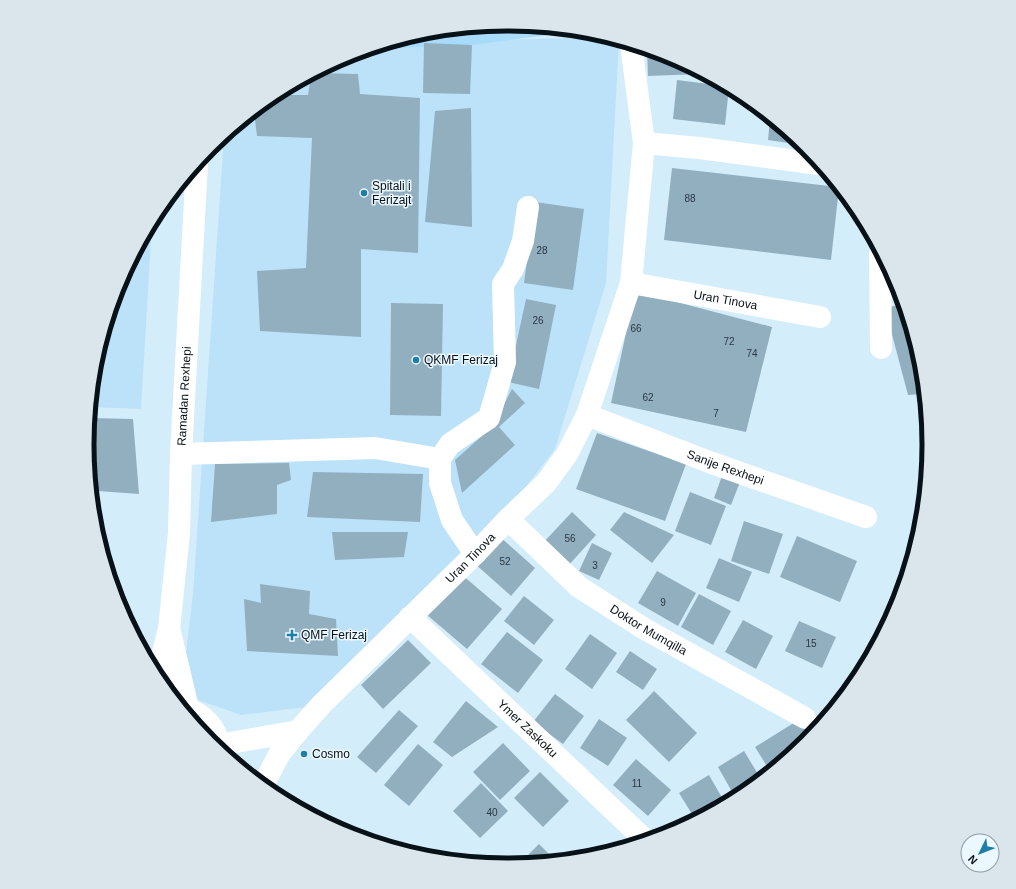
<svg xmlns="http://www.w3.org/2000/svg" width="1016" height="889" font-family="Arial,sans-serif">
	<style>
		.built { fill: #bbe2f8 }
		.green { fill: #a7dbf9 }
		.building { fill: #92afc0 }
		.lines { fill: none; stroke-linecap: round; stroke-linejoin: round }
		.path { stroke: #94a8b4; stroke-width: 2.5; stroke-dasharray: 1 3; stroke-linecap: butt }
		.minor { stroke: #fff; stroke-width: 22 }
		.tertiary { stroke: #fff; stroke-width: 22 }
		.poi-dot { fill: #1d7eaa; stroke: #ecf8ff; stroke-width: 1.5 }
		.labels { text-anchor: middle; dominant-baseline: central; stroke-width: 3; stroke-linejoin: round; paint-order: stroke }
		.number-label { font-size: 10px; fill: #2a3841 }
		.poi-label { font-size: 12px; fill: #071117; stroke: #ecf8ff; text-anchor: start }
		.street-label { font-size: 12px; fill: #071117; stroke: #ecf8ff }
		.rim { fill: none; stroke: #071117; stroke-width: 5 }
	</style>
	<rect width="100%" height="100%" fill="#d4edfb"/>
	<!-- built -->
	<g class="built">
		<path d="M606,37l13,4 -13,242 -51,166 -61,79 -165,176 -88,11 -60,-21 12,-100 31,-458 51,-41 72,-39 13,-4 81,-11z"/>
		<path d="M152,223l-11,186 -50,-2 5,-45 24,-79z"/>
	</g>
	<!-- green -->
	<path class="green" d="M508,24l71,7 -107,14 -102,4 56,-17z"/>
	<!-- building -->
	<g class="building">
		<path d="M424,43l48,2 -2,49 -47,-1z"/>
		<path d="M647,49l22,7 31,17v1l-52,2z"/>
		<path d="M315,73l43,1 2,20 60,4 -2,155 -57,-4v88l-101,-6 -3,-60 49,-3 6,-130 -55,-2 -3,-24 20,-17h34l3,-20z"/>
		<path d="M677,80l48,6 4,2 -4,37 -52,-6z"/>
		<path d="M471,108l1,119 -47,-5 10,-111z"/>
		<path d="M770,119l32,26 -34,-5z"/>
		<path d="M672,168l166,19 1,1 -8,72 -167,-20z"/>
		<path d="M535,202l49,7 -11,81 -49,-7z"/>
		<path d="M635,291l137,36 -26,105 -135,-29z"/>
		<path d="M526,299l30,6 -17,84 -31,-7z"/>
		<path d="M391,303l52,1 -2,112 -51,-1z"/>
		<path d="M903,304l17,59 3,31 -15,1 -23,-87z"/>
		<path d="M512,389l13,14 -26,24 16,18 -53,48 -7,-33 37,-33z"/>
		<path d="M90,418l43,1 6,75 -41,-3 -9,-64z"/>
		<path d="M597,433l89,31 -21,57 -89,-32z"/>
		<path d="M289,463l2,17 -14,5v29l-66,8 4,-58z"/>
		<path d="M313,472l110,2 -3,48 -113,-5z"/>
		<path d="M722,476l18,6 -9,23 -17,-7z"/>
		<path d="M690,492l36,14 -15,39 -36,-14z"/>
		<path d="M572,512l24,23 -29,32 -25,-23z"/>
		<path d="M624,512l50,23 -22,28 -42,-33z"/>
		<path d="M744,521l39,13 -14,40 -38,-13z"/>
		<path d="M104,527l-2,20 -6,-19z"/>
		<path d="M332,532h76l-4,25 -69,3z"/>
		<path d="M498,535l37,33 -24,28 -37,-33z"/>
		<path d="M797,536l60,25 -17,41 -60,-25z"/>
		<path d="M592,543l20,10 -13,27 -20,-9z"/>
		<path d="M719,558l33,14 -13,30 -33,-14z"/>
		<path d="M657,571l39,22 -18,33 -40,-23z"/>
		<path d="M461,574l41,35 -35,40 -41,-35z"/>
		<path d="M260,584l50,7 -1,23 27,5 2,37 -91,-5 -3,-52 17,4z"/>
		<path d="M699,594l32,17 -18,34 -32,-18z"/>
		<path d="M524,596l30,24 -20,25 -30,-24z"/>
		<path d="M743,620l30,16 -17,33 -31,-17z"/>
		<path d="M799,621l37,16 -14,31 -37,-17z"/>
		<path d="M507,632l36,28 -25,33 -37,-29z"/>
		<path d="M590,634l27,19 -25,36 -27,-20z"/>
		<path d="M408,640l23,23 -48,46 -22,-24z"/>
		<path d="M630,651l27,18 -14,21 -27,-18z"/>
		<path d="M654,691l43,42 -28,29 -43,-42z"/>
		<path d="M555,694l29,22 -21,28 -30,-22z"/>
		<path d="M466,701l32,26 -46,30 -19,-15z"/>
		<path d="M399,710l19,16 -42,47 -19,-16z"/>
		<path d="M599,719l28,19 -19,28 -28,-18z"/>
		<path d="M800,719l11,16 -6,7 -35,29 -15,-24z"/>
		<path d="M503,743l27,28 -30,29 -27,-28z"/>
		<path d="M418,744l25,21 -34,41 -25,-21z"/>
		<path d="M744,751l17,28 -20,15 -6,3 -17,-30z"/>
		<path d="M636,759l35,31 -23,26 -35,-31z"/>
		<path d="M540,772l29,29 -26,26 -29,-29z"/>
		<path d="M709,775l16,28 -30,16 -16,-26z"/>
		<path d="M481,783l27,28 -28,27 -27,-27z"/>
		<path d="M539,844l16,16 -36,4z"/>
	</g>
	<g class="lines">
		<!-- path -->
		<path class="path" d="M376,47l2,7"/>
		<!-- minor -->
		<g class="minor">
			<path d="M644,143l55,5 120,16"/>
			<path d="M880,254l1,94"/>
			<path id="s1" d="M631,283l189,34"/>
			<path id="s2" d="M587,415l125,48 154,54"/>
			<path d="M181,454l194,-6 65,11"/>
			<path id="s3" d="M508,519l71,68 64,41 162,90"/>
			<path d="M475,554l-23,-34 -12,-37v-24l10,-15 39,-26 16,-56 -2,-78 10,-15 10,-28 5,-34"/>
			<path id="s4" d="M410,617l235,223"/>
			<path d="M219,745l79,-14"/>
			<path id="s5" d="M263,785l17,-32 18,-22 23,-26 154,-151 33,-35 38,-36 21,-29 20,-39 44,-132 13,-140 -13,-99"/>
		</g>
		<!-- tertiary -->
		<g class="tertiary">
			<path d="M170,632l18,76"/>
			<path id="s6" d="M157,676l12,-47 10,-96 2,-79 16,-291"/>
			<path d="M182,707c19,5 36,20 37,41"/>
		</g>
	</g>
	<!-- markers -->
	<g class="poi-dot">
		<circle cx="364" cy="193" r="4"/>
		<circle cx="416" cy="360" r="4"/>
		<path d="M290 629h4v4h4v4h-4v4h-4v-4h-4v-4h4z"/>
		<circle cx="304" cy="754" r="4"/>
	</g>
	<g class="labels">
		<!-- number labels -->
		<g class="number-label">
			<text x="690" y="198">88</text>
			<text x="542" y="250">28</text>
			<text x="538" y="320">26</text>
			<text x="636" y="328">66</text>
			<text x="729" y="341">72</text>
			<text x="752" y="353">74</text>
			<text x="648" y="397">62</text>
			<text x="716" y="413">7</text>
			<text x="570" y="538">56</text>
			<text x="505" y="561">52</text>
			<text x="595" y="565">3</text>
			<text x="663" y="602">9</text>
			<text x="811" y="643">15</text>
			<text x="637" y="783">11</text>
			<text x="492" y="812">40</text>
		</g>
		<!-- poi labels -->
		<g class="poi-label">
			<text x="372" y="186">Spitali i<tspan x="372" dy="14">Ferizajt</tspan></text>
			<text x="424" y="360">QKMF Ferizaj</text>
			<text x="301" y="635">QMF Ferizaj</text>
			<text x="312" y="754">Cosmo</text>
		</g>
		<!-- street labels -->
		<g class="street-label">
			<text stroke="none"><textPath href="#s1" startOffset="96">Uran Tinova</textPath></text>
			<text stroke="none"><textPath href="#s6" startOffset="282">Ramadan Rexhepi</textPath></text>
			<text stroke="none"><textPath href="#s2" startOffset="148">Sanije Rexhepi</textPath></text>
			<text stroke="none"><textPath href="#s5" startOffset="309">Uran Tinova</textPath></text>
			<text stroke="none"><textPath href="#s3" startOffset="180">Doktor Mumqilla</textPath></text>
			<text stroke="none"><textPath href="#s4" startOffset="162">Ymer Zaskoku</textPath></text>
		</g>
	</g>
	<!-- crop -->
	<path d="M0 0H1016V889H0ZM507 31H509A413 413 0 0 1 922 444V445A413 413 0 0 1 509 858H507A413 413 0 0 1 94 445V444A413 413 0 0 1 507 31Z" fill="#dae6ec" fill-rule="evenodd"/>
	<path class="rim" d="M507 31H509A413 413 0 0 1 922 444V445A413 413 0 0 1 509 858H507A413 413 0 0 1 94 445V444A413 413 0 0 1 507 31Z"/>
	<!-- north arrow -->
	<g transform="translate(980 853) rotate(227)"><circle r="19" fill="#ecf8ff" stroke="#909ca2"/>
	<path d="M0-3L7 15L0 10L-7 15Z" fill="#1d7eaa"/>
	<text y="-6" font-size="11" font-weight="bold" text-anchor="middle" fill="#071117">N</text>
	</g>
</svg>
